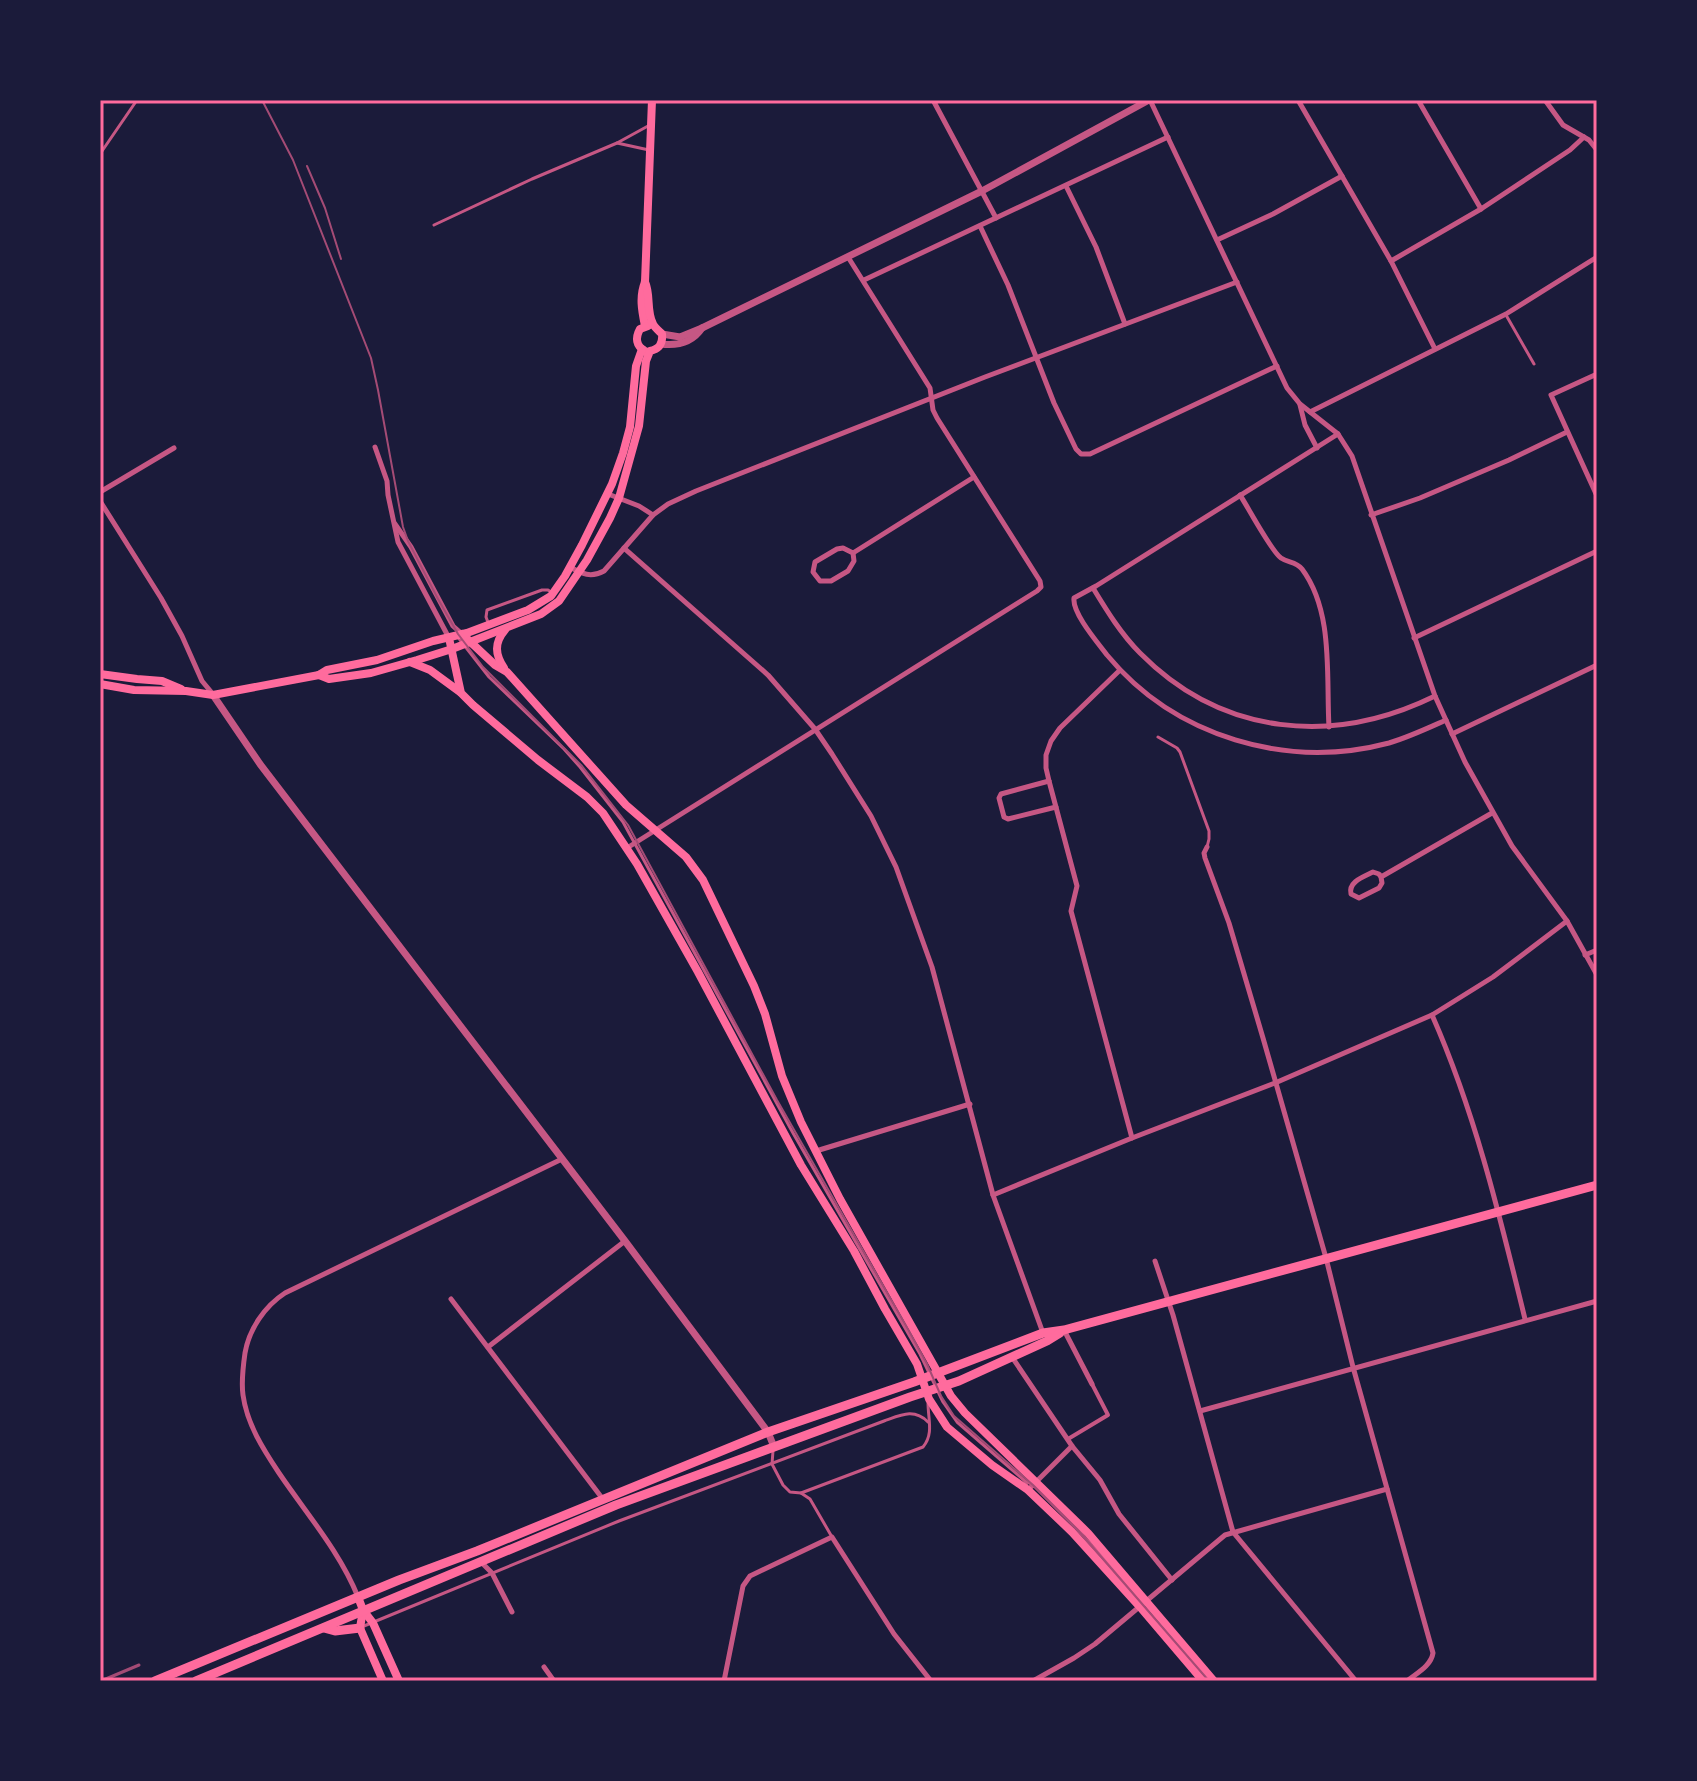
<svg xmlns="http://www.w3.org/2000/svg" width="1697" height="1781" font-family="'Fira Sans',sans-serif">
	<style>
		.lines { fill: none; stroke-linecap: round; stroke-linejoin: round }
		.service { stroke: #c65784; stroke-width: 3 }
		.pedestrian { stroke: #c65784; stroke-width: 4 }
		.minor { stroke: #c65784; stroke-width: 5 }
		.tertiary { stroke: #c65784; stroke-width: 7 }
		.secondary { stroke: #ff6b9d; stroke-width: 8 }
		.primary { stroke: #ff6b9d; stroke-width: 9 }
		.tram { stroke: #a44b75; stroke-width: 2 }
		.rail { stroke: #a44b75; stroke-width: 3 }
		.neatline { fill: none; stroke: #ff6b9d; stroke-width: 3 }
	</style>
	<rect width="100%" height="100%" fill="#1b1b3a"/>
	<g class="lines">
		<!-- service -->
		<g class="service">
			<path d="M617,143l32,7"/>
			<path d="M100,154l37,-54"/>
			<path d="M434,225l98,-46 85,-36 31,-17"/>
			<path d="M1506,315l28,49"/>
			<path d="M489,625l-3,-8 1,-7 55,-20h6l4,3"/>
			<path d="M457,636l32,41 75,72 16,18 43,55 170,311 127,221 23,48 14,20 68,59 2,5"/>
			<path d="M1158,737l19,11 3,4 29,79v8l-2,8"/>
			<path d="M773,1451l-1,13 11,21 7,7 11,1 9,6 22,38"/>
			<path d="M1025,1481l8,4 44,44 65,73"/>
			<path d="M801,1493l122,-46c11,-13 5,-28 5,-44"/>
			<path d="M364,1626l255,-105 265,-100c17,-6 30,-13 44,1"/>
		</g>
		<!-- pedestrian -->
		<path class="pedestrian" d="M1068,1439l40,-24 -16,-31"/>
		<!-- minor -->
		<g class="minor">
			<path d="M933,100l63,118"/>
			<path d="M1150,100l137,288 13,16 38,30 14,22 83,240 30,66 47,84 55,75 30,54"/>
			<path d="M1298,100l93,161 44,88"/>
			<path d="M1418,100l63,109"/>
			<path d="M1545,100l18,25 26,15 8,10"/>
			<path d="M1066,186l30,61 29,77"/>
			<path d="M980,226l28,59 46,118 22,46 5,5h9l187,-88"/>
			<path d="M1217,240l56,-26 69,-38"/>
			<path d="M1391,261l90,-52 89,-59 14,-13"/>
			<path d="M864,280l304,-143"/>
			<path d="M1597,374l-46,21 46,101"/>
			<path d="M1300,405l5,20 12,23"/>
			<path d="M1310,412l196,-98 91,-57"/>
			<path d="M1338,434l-242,152 -22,12c-2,15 24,45 33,57 68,82 180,115 282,88 20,-6 39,-15 57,-23"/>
			<path d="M375,447l12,34 1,14 10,47 51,96"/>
			<path d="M100,492l74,-44"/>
			<path d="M608,494l31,12 14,9"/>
			<path d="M1240,495c8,12 31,56 41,63 7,5 15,3 21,11 32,43 24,107 27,158"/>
			<path d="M100,501l61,97 21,38 20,45 10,12"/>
			<path d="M1371,515l49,-17 89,-38 58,-28"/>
			<path d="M395,524l16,23 42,79 9,8"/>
			<path d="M624,548l144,127 47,54 17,25 39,62 25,51 36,100 61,228 50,138"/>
			<path d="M843,548l10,5 1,8 -6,10 -17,10h-11l-7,-9 2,-10 22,-13z"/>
			<path d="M853,553l121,-76"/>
			<path d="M570,567c12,7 21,11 34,4l49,-56 15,-11 28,-13 289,-114 252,-95"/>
			<path d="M1093,588c14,23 28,46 47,65 82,83 193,93 295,43"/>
			<path d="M1414,638l183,-87"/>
			<path d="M1120,670l-60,58 -9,13 -5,14v13l3,13 28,105 -6,25 61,227"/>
			<path d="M1452,734l145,-69"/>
			<path d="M1049,781l-48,13 -2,4 5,19 4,2 48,-12"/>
			<path d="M1207,847l-3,6 1,5 24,65 34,115 63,220 27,109 80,286c-2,13 -16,20 -26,28"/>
			<path d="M627,848l410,-257 4,-4 -1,-6 -103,-163 -4,-8 -3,-22 -82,-131"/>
			<path d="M1381,877l-2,-3 -6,-2c-10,5 -25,10 -22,22l8,4 20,-10 3,-5 -1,-6 111,-64"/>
			<path d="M1585,955l12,-5"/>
			<path d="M1432,1015c43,97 68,202 93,304"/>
			<path d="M816,1151l154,-47"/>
			<path d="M993,1195l139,-57 143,-55 157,-68 61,-38 74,-56"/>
			<path d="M1155,1261l18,54 60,217 123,149"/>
			<path d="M451,1299l151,199"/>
			<path d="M1064,1330l28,54"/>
			<path d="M488,1347l137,-106"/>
			<path d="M1012,1357l60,89 28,34 19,34 53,66"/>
			<path d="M1200,1411l397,-110"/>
			<path d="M1028,1490l44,-44"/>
			<path d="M481,1562l11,11 20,39"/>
			<path d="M358,1597c-18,-45 -52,-84 -79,-124 -16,-24 -32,-49 -36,-78 -2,-14 0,-28 2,-42 4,-24 20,-47 40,-60l277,-134"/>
			<path d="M544,1667l10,14"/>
			<path d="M724,1681l19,-95 7,-10 82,-39 62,97 37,47"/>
			<path d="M1033,1681l41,-23 21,-14 130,-109 162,-46"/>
		</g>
		<!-- tertiary -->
		<g class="tertiary">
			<path d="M662,334l18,3 22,-9 280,-137 167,-91"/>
			<path d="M661,344c17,2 31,-1 41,-16"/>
			<path d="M213,695l47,69 365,477 143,191 6,15"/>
		</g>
		<!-- secondary -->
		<g class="secondary">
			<path d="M645,326c-3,-15 -6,-29 0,-44l7,-182"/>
			<path d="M645,351c-9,-5 -10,-13 -5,-22l8,-3"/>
			<path d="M462,634l33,31 12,7 119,133 60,52 17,23 51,106 11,28 17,62 19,46 39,77 111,197 14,17 123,120 126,148"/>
			<path d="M449,638l12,55 12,12 65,55 49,37 16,16 34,51 61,108 103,193 53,86 31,58 32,55 12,35 18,28 45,38 36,25 44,42 68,75 63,74"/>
			<path d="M410,662l20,8 30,22"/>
			<path d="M504,668c-9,-14 -10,-25 1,-38"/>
			<path d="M100,674l37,5 25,2 19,8"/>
			<path d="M319,675l10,4 42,-6 46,-13 35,-11 89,-35 18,-13 28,-41 23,-42 9,-20 20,-72 7,-65 4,-10c9,-2 13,-7 12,-17 -3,-3 -7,-6 -9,-10 -7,-13 -2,-29 -8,-42"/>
			<path d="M100,684l34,6 52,1 27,4 106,-20 8,-5 50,-10 56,-19 34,-8 61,-23 23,-14 14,-20 17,-31 30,-61 11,-31 7,-26 6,-61 6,-17"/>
			<path d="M358,1597l5,13 10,13 26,58"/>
			<path d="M363,1610l-3,18 23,53"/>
		</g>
		<!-- primary -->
		<g class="primary">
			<path d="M324,1628l11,3 25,-3"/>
			<path d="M155,1681l244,-101 78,-29 291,-119 146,-50 129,-49 21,-3 533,-145"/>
			<path d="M196,1681l420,-176 294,-108 49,-16 88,-40 13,-8"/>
		</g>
		<!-- tram -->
		<g class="tram">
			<path d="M262,100l31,60 78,198 7,32 25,137 5,14 30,58 20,35 25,33 99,99 46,59 149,275 132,231 18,33 14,32 13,20 79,69 44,44 132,152"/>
			<path d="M307,166l18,42 16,51"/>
		</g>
		<!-- rail -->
		<path class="rail" d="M101,1681l38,-16"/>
	</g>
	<!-- border -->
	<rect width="1697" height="1781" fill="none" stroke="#1b1b3a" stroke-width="204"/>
	<rect x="102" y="102" width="1493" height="1577" class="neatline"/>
</svg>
